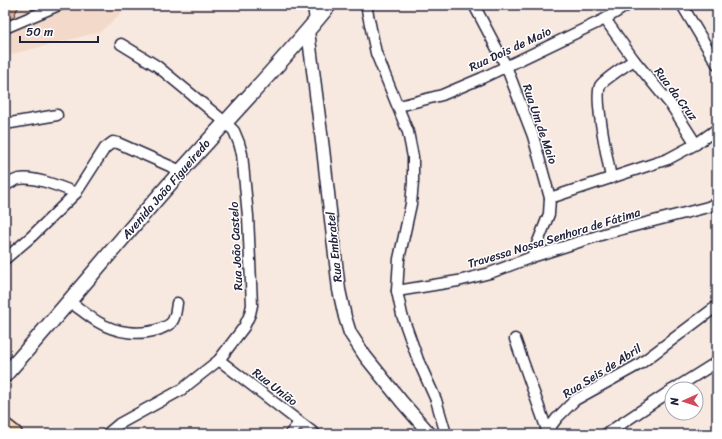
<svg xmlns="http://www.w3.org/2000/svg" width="722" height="439" font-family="Sriracha,sans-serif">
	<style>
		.built { fill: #f3d9ca }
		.building { fill: #e6b596; stroke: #22223b }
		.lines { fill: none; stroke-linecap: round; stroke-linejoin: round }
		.minor-casing { stroke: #22223b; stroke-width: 13 }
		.tertiary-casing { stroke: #22223b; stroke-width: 15 }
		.secondary-casing { stroke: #22223b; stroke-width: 17 }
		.trunk-casing { stroke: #22223b; stroke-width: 19 }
		.minor { stroke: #fff; stroke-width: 10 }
		.tertiary { stroke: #fff; stroke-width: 12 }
		.secondary { stroke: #fff; stroke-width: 14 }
		.trunk { stroke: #fedbac; stroke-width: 16 }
		.labels { text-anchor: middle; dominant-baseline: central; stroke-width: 3; stroke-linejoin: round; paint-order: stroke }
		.street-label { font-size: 12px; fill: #22223b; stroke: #fff }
	</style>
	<rect width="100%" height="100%" fill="#f8e9e0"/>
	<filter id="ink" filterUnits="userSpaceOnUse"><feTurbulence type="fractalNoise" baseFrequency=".025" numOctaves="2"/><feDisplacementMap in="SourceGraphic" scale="8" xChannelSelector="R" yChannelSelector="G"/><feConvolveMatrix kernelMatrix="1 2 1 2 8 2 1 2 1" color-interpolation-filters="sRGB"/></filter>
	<g filter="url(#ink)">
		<!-- built -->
		<path class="built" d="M5,5h159l-39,5 -25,22 -95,24z"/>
		<!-- building -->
		<path class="building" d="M5,5h14l-6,13 -8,3z"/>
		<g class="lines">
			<!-- minor casing -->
			<g class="minor-casing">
				<g id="minor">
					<path d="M313,5l2,17"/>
					<path d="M366,5l10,48 32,79 5,25v25l-2,22 -12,55 -2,32 5,24 16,45 18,40 10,34"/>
					<path d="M474,5l32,61 27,70 17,62 -1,16 -17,43"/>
					<path d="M682,5l35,59"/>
					<path d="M605,19l29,41c-7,5 -31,20 -34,26 -6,14 8,74 11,92"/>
					<path d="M5,28l54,-23"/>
					<path d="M634,60l37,45 25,39"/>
					<path d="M399,106l43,-11 40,-17 123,-59 23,-14"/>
					<path d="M5,124l52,-9"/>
					<path d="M5,186c5,-3 9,-6 14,-7 16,-3 42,8 57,14"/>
					<path d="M550,198l118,-39 28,-15 21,-15"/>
					<path d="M5,259l26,-22 45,-44 29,-45 8,-6 5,1 63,28"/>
					<path d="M397,291l61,-10 32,-8 42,-16 75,-24 101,-26 9,-4"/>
					<path d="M70,302c9,6 18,14 28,20 18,11 42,14 62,7 4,-2 8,-3 11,-6 5,-5 5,-14 6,-20"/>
					<path d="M515,339l32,91 3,4"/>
					<path d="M219,360l96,74"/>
					<path d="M674,389l43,-27"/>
					<path d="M107,434l12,-10 62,-34 38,-30 25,-33 6,-13 2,-9 -4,-89 -6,-62 -3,-11 -5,-12 -9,-9 -68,-56 -36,-22"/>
					<path d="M290,434l9,-11"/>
					<path d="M545,434l12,-16 18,-18 65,-36 77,-58"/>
					<path d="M606,434l66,-44"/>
				</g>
			</g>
			<!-- tertiary casing -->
			<g class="tertiary-casing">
				<path id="tertiary" d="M308,31l15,118 16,141 6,27 5,16 15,23 37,46 28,32"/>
			</g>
			<!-- secondary casing -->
			<g class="secondary-casing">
				<path id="secondary" d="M5,375c60,-67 117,-138 177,-205 49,-55 101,-108 147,-165"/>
			</g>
			<!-- trunk casing -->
			<g class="trunk-casing">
				<path id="trunk" d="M5,427l9,7"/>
			</g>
			<!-- minor -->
			<use href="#minor" class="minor"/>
			<!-- tertiary -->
			<use href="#tertiary" class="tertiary"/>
			<!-- secondary -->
			<use href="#secondary" class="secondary"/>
			<!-- trunk -->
			<use href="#trunk" class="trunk"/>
		</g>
	</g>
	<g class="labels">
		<!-- street labels -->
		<g class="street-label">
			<text transform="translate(510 49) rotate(-25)">Rua Dois de Maio</text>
			<text transform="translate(676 94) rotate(53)">Rua da Cruz</text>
			<text transform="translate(540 124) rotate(71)">Rua Um de Maio</text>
			<text transform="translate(166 189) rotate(-49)">Avenida João Figueiredo</text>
			<text transform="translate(554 238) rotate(-17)">Travessa Nossa Senhora de Fátima</text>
			<text transform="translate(236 246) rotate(-93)">Rua João Castelo</text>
			<text transform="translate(334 247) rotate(-96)">Rua Embratel</text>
			<text transform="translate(602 371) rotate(-32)">Rua Seis de Abril</text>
			<text transform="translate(275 387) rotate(38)">Rua União</text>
		</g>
	</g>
	<!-- margin -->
	<rect width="722" height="439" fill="none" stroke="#fff" stroke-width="20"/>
	<rect x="10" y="10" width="702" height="419" fill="none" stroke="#22223b" stroke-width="1.5" filter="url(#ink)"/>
	<!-- north arrow -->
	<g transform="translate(684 401) rotate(267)"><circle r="19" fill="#ffffff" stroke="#a7a7b1"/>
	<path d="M0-3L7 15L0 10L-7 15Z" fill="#d1495b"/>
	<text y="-6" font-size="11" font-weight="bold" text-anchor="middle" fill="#22223b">N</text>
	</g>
	<!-- scale -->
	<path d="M20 36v6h78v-6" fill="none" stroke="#22223b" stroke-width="2"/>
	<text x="26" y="36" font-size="12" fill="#22223b" stroke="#ffffff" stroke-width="3" paint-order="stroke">50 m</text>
</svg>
